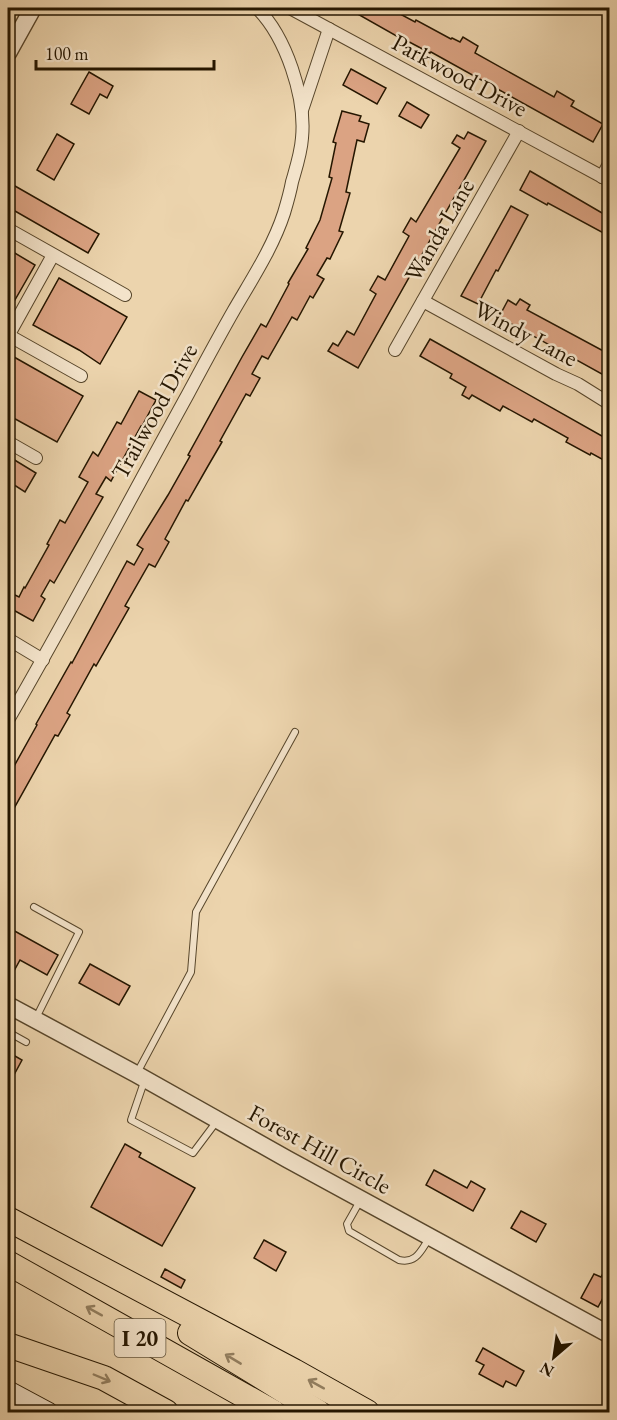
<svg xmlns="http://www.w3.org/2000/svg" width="617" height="1420" font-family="'EB Garamond',serif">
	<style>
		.building { fill: #dba383; stroke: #251600; stroke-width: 1.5 }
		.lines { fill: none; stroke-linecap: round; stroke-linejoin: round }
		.service-casing { stroke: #57462b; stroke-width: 8 }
		.minor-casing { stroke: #57462b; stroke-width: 14 }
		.tertiary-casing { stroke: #57462b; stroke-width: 19 }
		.secondary-casing { stroke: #251600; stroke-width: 20 }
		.motorway-casing { stroke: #251600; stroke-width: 26 }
		.service { stroke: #f3e3ca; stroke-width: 6 }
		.minor { stroke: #f3e3ca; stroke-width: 12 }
		.tertiary { stroke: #f3e3ca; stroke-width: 16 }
		.secondary { stroke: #f3e3ca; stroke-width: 18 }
		.motorway { stroke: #ecd4ad; stroke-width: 24 }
		.oneway { stroke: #927e5f }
		.labels { text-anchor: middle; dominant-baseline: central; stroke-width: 5; stroke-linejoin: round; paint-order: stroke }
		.shield { fill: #f3e3ca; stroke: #63543d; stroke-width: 1.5 }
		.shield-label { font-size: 22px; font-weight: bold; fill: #251600 }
		.street-label { font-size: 24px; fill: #251600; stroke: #f3e3ca }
	</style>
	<rect width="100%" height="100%" fill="#ecd4ad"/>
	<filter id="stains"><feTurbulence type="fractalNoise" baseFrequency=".00333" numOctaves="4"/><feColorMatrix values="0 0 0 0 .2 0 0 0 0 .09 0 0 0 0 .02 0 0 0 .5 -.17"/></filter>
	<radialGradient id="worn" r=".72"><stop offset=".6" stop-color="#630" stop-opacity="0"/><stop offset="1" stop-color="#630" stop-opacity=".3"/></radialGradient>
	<!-- building -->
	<g class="building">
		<path d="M347,8h42l26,14 1,-2 35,19 1,-1 8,4 3,-5 15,9 -3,7 79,44 3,-6 17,10 -3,5 32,18 -10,18 -162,-90 -1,1 -30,-16v1z"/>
		<path d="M351,69l35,19 -9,16 -34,-19z"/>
		<path d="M89,72l24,14 -6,12 -7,-4 -11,20 -18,-10z"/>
		<path d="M407,102l22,13 -8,13 -22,-12z"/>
		<path d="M342,111l19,5 -2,5 10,3 -5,18 -7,-2 -11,52 4,1 -11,38 4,1 -13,27 -3,-1 -10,17 7,4 -11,19 -3,-2 -13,24 -5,-3 -24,42 -6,-3 -10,18 8,4 -10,18 -4,-2 -26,47 2,1 -14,24 -20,35 -2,-1 -21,39 4,3 -14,25 -6,-3 -24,42 4,2 -33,58 -2,-2 -27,49 3,2 -12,21 -3,-1 -47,84v-42l29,-52 -1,-1 35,-62 1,1 55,-102 7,4 9,-16 -6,-4 31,-50 22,-39 -2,-1 54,-98 19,-33 5,3 23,-43 -1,-1 20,-34 -2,-1 14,-28 12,-42 -3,-1 7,-34 -3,-1z"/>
		<path d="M468,132l18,9 -128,227 -30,-17 5,-8 5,3 9,-15 7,4 22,-41 -6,-4 8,-14 7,4 24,-44 -6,-4 8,-14 5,4 44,-74 -8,-5 5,-8 7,4z"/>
		<path d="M57,134l17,10 -20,36 -17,-10z"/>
		<path d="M530,171l79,46v19l-61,-33 -1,2 -27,-15z"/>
		<path d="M8,182l91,52 -11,19 -80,-46z"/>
		<path d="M511,206l17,9 -30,56 -2,-1 -18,34 -17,-8z"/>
		<path d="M8,249l27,16 -27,47z"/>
		<path d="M59,278l68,39 -27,47 -21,-14 -46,-25z"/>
		<path d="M520,299l10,6 -3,5 82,44v24l-110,-61 9,-17 8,5z"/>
		<path d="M430,339l179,101v23l-18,-10 -1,2 -24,-13 2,-4 -34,-19 -2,3 -29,-16 -3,5 -28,-16 -3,4 -7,-4 4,-8 -16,-9 2,-4 -32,-18z"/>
		<path d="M14,357l69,39 -26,46 -49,-27v-45z"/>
		<path d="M139,391l17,9 -14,26h-1l-30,55 -5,-4 -10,17 7,3 -49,86 -4,-3 -9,16 4,3 -12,22 -25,-14v-4l5,-9 6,3 5,-10 1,1 24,-43 -2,-1 13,-24 5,3 23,-41 -9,-5 14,-25 5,4 19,-34 4,2z"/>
		<path d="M8,456l28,17 -11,19 -17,-11z"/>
		<path d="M11,929l47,26 -11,20 -27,-15 -12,22v-47z"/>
		<path d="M90,964l40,22 -11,19 -40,-22z"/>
		<path d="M8,1052l14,8 -14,26z"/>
		<path d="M125,1144l16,9 -2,4 56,31 -33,58 -71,-39z"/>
		<path d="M434,1170l33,18 4,-7 14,8 -12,22 -47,-26z"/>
		<path d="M521,1211l25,13 -10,18 -25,-14z"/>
		<path d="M264,1240l22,12 -10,19 -22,-13z"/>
		<path d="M609,1262v25l-11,20 -17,-9 13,-24 7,3z"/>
		<path d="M165,1269l20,11 -4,8 -20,-11z"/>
		<path d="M483,1348l41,23 -8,15 -10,-5 -3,6 -24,-13 5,-9 -8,-4z"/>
	</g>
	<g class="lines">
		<!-- service casing -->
		<g class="service-casing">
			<g id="service">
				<path d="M34,907l45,25 -44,88"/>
				<path d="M8,1032l18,10"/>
				<path d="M137,1073l54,-101 5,-60 99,-180"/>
				<path d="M144,1082l-13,38 62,33 24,-32"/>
				<path d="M360,1201l-13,23 2,7 50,29c18,4 22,-10 31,-23"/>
			</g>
		</g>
		<!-- minor casing -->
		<g class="minor-casing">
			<g id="minor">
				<path d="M290,8l320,173"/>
				<path d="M302,110l27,-81"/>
				<path d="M602,177l8,-15"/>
				<path d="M8,229l117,66"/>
				<path d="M423,301l133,73 22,10 32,20"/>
				<path d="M8,335l73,41"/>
				<path d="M8,336l45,-81"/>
				<path d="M395,350l124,-219"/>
				<path d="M8,442l28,16"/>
				<path d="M8,639l35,21"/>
				<path d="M8,720c62,-107 120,-217 180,-326 15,-28 30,-56 46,-84 18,-31 39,-63 50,-97 3,-10 6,-20 8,-31 4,-14 9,-29 10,-44 4,-41 -16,-101 -45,-130"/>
			</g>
		</g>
		<!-- tertiary casing -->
		<g class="tertiary-casing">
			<g id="tertiary">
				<path d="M8,53l25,-45"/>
				<path d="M8,1005l128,69 151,85 323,176"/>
			</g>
		</g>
		<!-- secondary casing -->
		<g class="secondary-casing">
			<path id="secondary" d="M8,1390l41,22"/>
		</g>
		<!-- motorway casing -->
		<g class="motorway-casing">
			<g id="motorway">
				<path d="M8,1219l286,152 73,41"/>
				<path d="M8,1263l265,149"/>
				<path d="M190,1333l72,44 56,35"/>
				<path d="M8,1345l96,33 62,34"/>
			</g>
		</g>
		<!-- service -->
		<use href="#service" class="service"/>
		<!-- minor -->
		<use href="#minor" class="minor"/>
		<!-- tertiary -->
		<use href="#tertiary" class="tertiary"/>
		<!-- secondary -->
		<use href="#secondary" class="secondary"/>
		<!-- motorway -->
		<use href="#motorway" class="motorway"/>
	</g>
	<!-- one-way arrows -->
	<defs><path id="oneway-shaft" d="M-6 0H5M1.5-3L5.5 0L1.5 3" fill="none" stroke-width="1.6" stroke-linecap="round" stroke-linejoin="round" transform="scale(1.5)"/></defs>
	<g class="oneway">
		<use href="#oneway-shaft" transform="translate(94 1311) rotate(-151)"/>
		<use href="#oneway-shaft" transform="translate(233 1359) rotate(-149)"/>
		<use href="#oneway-shaft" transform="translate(102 1378) rotate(23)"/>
		<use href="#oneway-shaft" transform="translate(316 1384) rotate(-151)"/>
	</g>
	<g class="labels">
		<!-- shield labels -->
		<rect class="shield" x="114.5" y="1319" width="51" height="38" rx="4.5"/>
		<g class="shield-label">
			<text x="140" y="1338">I 20</text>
		</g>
		<!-- street labels -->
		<g class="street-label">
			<text transform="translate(460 75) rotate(28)">Parkwood Drive</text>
			<text transform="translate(439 230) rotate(-60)">Wanda Lane</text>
			<text transform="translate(526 333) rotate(28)">Windy Lane</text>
			<text transform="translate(154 411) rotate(-61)">Trailwood Drive</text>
			<text transform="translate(320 1149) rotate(29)">Forest Hill Circle</text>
		</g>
	</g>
	<!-- margin -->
	<rect width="617" height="1420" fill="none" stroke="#ecd4ad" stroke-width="30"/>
	<rect x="9" y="9" width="599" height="1402" fill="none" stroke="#251600" stroke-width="3"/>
	<rect x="15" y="15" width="587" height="1390" fill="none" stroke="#251600" stroke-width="1.5"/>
	<!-- north arrow -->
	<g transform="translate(554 1357) rotate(209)" stroke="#f3e3ca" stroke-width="4.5" paint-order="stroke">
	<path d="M0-4.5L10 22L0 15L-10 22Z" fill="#251600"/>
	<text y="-9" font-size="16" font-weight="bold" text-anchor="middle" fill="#251600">N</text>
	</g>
	<!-- scale -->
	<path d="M36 60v9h178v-9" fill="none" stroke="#251600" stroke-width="3"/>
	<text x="45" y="60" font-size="18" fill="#251600" stroke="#f3e3ca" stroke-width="4.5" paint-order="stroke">100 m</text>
	<rect width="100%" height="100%" filter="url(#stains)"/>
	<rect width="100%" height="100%" fill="url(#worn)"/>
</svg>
